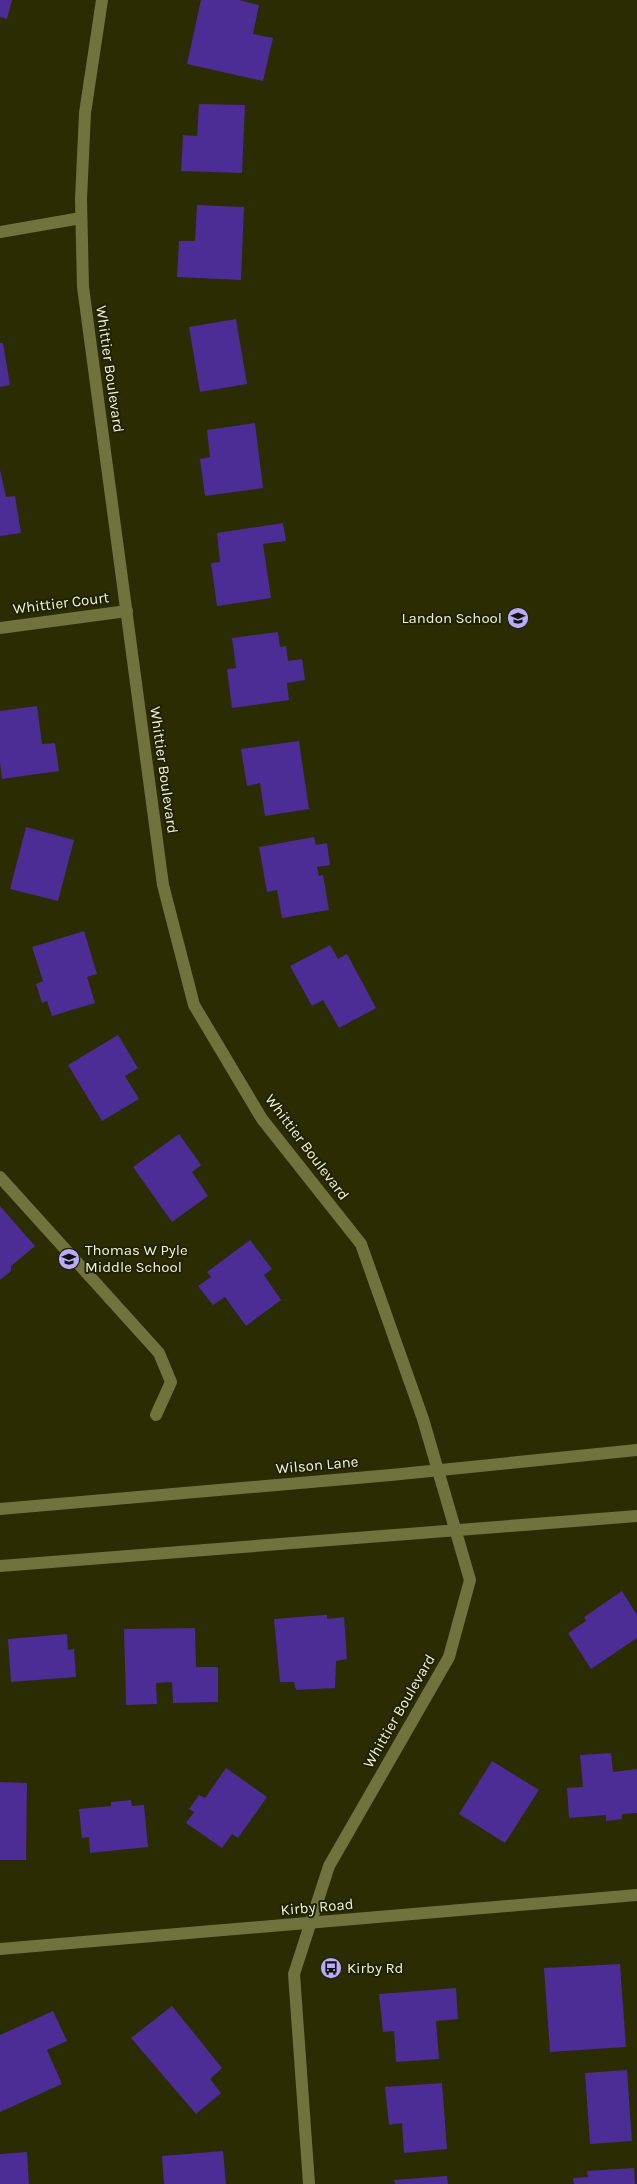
<svg xmlns="http://www.w3.org/2000/svg" width="637" height="2184" font-family="Karla,sans-serif">
	<style>
		.building { fill: #4c2c95 }
		.lines { fill: none; stroke-linecap: round; stroke-linejoin: round }
		.service { stroke: #70733d; stroke-width: 12 }
		.minor { stroke: #70733d; stroke-width: 12 }
		.tertiary { stroke: #70733d; stroke-width: 12 }
		.secondary { stroke: #70733d; stroke-width: 12 }
		.labels { text-anchor: middle; dominant-baseline: central; stroke-width: 4; stroke-linejoin: round; paint-order: stroke }
		.street-label { font-size: 15px; fill: #f1f4d7; stroke: #212205 }
		.poi-label { font-size: 15px; fill: #f1f4d7; stroke: #212205; text-anchor: start }
	</style>
	<rect width="100%" height="100%" fill="#2b2c01"/>
	<!-- building -->
	<g class="building">
		<path d="M0,0h12l-5,19 -7,-2z"/>
		<path d="M201,0h38l20,5 -6,29 20,4 -10,43 -76,-17z"/>
		<path d="M199,104l46,1 -3,68 -61,-2 2,-36 14,1z"/>
		<path d="M197,205l47,2 -3,73 -64,-3 2,-36h16z"/>
		<path d="M236,319l11,65 -47,8 -11,-65z"/>
		<path d="M0,343h3l7,42 -10,2z"/>
		<path d="M255,423l8,65 -58,8 -5,-37 10,-2 -3,-27z"/>
		<path d="M0,470l6,27 9,-1 6,37 -21,3z"/>
		<path d="M283,523l3,18 -23,3 8,54 -54,8 -6,-43 9,-1 -3,-29z"/>
		<path d="M278,632l2,15 6,-1 2,15 14,-2 3,21 -18,3 2,17 -57,8 -5,-39 9,-1 -4,-30z"/>
		<path d="M37,706l5,38 13,-1 4,28 -57,8 -2,-17v-51z"/>
		<path d="M299,741l10,68 -44,7 -5,-33 -13,3 -6,-37z"/>
		<path d="M26,827l48,13 -16,61 -48,-12z"/>
		<path d="M314,837l2,8 11,-2 3,22 -13,2 2,9 4,-1 6,35 -47,8 -5,-28 -10,2 -8,-45z"/>
		<path d="M84,931l13,43 -10,3 8,26 -43,13 -5,-15 -5,2 -6,-19 7,-3 -11,-34z"/>
		<path d="M330,945l8,14 9,-5 29,54 -37,20 -16,-28 -11,6 -22,-40z"/>
		<path d="M118,1035l20,33 -13,8 14,23 -37,22 -34,-56z"/>
		<path d="M179,1134l22,31 -9,7 16,24 -36,26 -39,-55z"/>
		<path d="M0,1206l35,40 -24,20v5l-11,9z"/>
		<path d="M250,1240l22,29 -8,6 17,25 -35,26 -21,-29 -12,8 -15,-19 13,-9 -4,-5z"/>
		<path d="M622,1591l15,24v23l-46,31 -23,-36 18,-12 -2,-4z"/>
		<path d="M324,1615h3v4l17,-2 3,42 -11,2 -1,27 -39,2 -2,-8h-14l-6,-63z"/>
		<path d="M195,1628l1,39h22v35l-45,1 -1,-21 -16,1 1,21 -31,1 -2,-76z"/>
		<path d="M67,1634l1,16 6,-1 2,28 -65,5 -3,-43z"/>
		<path d="M611,1753l2,19 24,-3v44l-15,1v5l-16,2v-6l-37,3 -2,-30 16,-1 -3,-32z"/>
		<path d="M492,1761l47,29 -34,53 -46,-29z"/>
		<path d="M226,1768l41,29 -29,41 -6,-4 -10,14 -36,-25 8,-11 -5,-3 10,-14 6,3z"/>
		<path d="M0,1782l27,1 -1,77h-26z"/>
		<path d="M131,1800l1,6 12,-1 4,42 -58,6 -1,-16 -7,1 -3,-29 32,-3v-4z"/>
		<path d="M620,1964l6,83 -76,5 -6,-84z"/>
		<path d="M456,1988l2,31 -22,2 3,38 -43,3 -2,-31 -11,1 -4,-38z"/>
		<path d="M172,2006l50,62 -12,11 11,14 -25,21 -65,-76z"/>
		<path d="M53,2011l14,30 -20,9 15,34 -62,28v-77z"/>
		<path d="M627,2070l5,71 -42,3 -5,-71z"/>
		<path d="M442,2083l5,66 -43,4 -2,-30 -13,2 -4,-38z"/>
		<path d="M223,2151l3,33h-62l-2,-28z"/>
		<path d="M27,2152l2,32h-29v-30z"/>
		<path d="M634,2168l1,16h-61l-1,-6 15,-1 -1,-6z"/>
		<path d="M447,2176l1,8h-53l-1,-4z"/>
	</g>
	<g class="lines">
		<!-- service -->
		<path class="service" d="M0,1177l159,176 12,29 -15,33"/>
		<!-- minor -->
		<g class="minor">
			<path d="M0,232l81,-14"/>
			<path d="M0,628l127,-17"/>
			<path d="M0,1566l637,-50"/>
			<path d="M0,1949l637,-54"/>
		</g>
		<!-- tertiary -->
		<path class="tertiary" d="M102,0l-17,113 -4,86 2,88 80,598 31,120 68,114 99,125 62,175 47,161 -21,77 -120,209 -35,108 15,210"/>
		<!-- secondary -->
		<path class="secondary" d="M0,1509l391,-34 246,-25"/>
	</g>
	<!-- icons -->
	<defs>
		<g id="school-disc" transform="scale(1.125)"><circle r="9.5" fill="#b8abf7" stroke="#212205"/><path d="M0-5L7-2L0 1L-7-2ZM-4 1L0 2.5L4 1V4Q0 6-4 4Z" fill="#111"/></g>
		<g id="bus-disc" transform="scale(1.125)"><circle r="9.5" fill="#b8abf7" stroke="#212205"/><path d="M-5-6H5V4H4V6H2V4H-2V6H-4V4H-5ZM-3.5-4V0h7V-4ZM-3.5 1.2v1.5H-2V1.2ZM2 1.2v1.5H3.5V1.2Z" fill="#111"/></g>
	</defs>
	<g fill-rule="evenodd">
		<use href="#school-disc" x="518" y="618"/>
		<use href="#school-disc" x="69" y="1259"/>
		<use href="#bus-disc" x="331" y="1968"/>
	</g>
	<g class="labels">
		<!-- street labels -->
		<g class="street-label">
			<text transform="translate(110 369) rotate(82)">Whittier Boulevard</text>
			<text transform="translate(61 603) rotate(-7)">Whittier Court</text>
			<text transform="translate(164 770) rotate(82)">Whittier Boulevard</text>
			<text transform="translate(307 1147) rotate(53)">Whittier Boulevard</text>
			<text transform="translate(317 1465) rotate(-5)">Wilson Lane</text>
			<text transform="translate(399 1711) rotate(-60)">Whittier Boulevard</text>
			<text transform="translate(317 1907) rotate(-5)">Kirby Road</text>
		</g>
		<!-- poi labels -->
		<g class="poi-label">
			<text x="502" y="618" text-anchor="end">Landon School</text>
			<text x="85" y="1250">Thomas W Pyle<tspan x="85" dy="17">Middle School</tspan></text>
			<text x="347" y="1968">Kirby Rd</text>
		</g>
	</g>
</svg>
